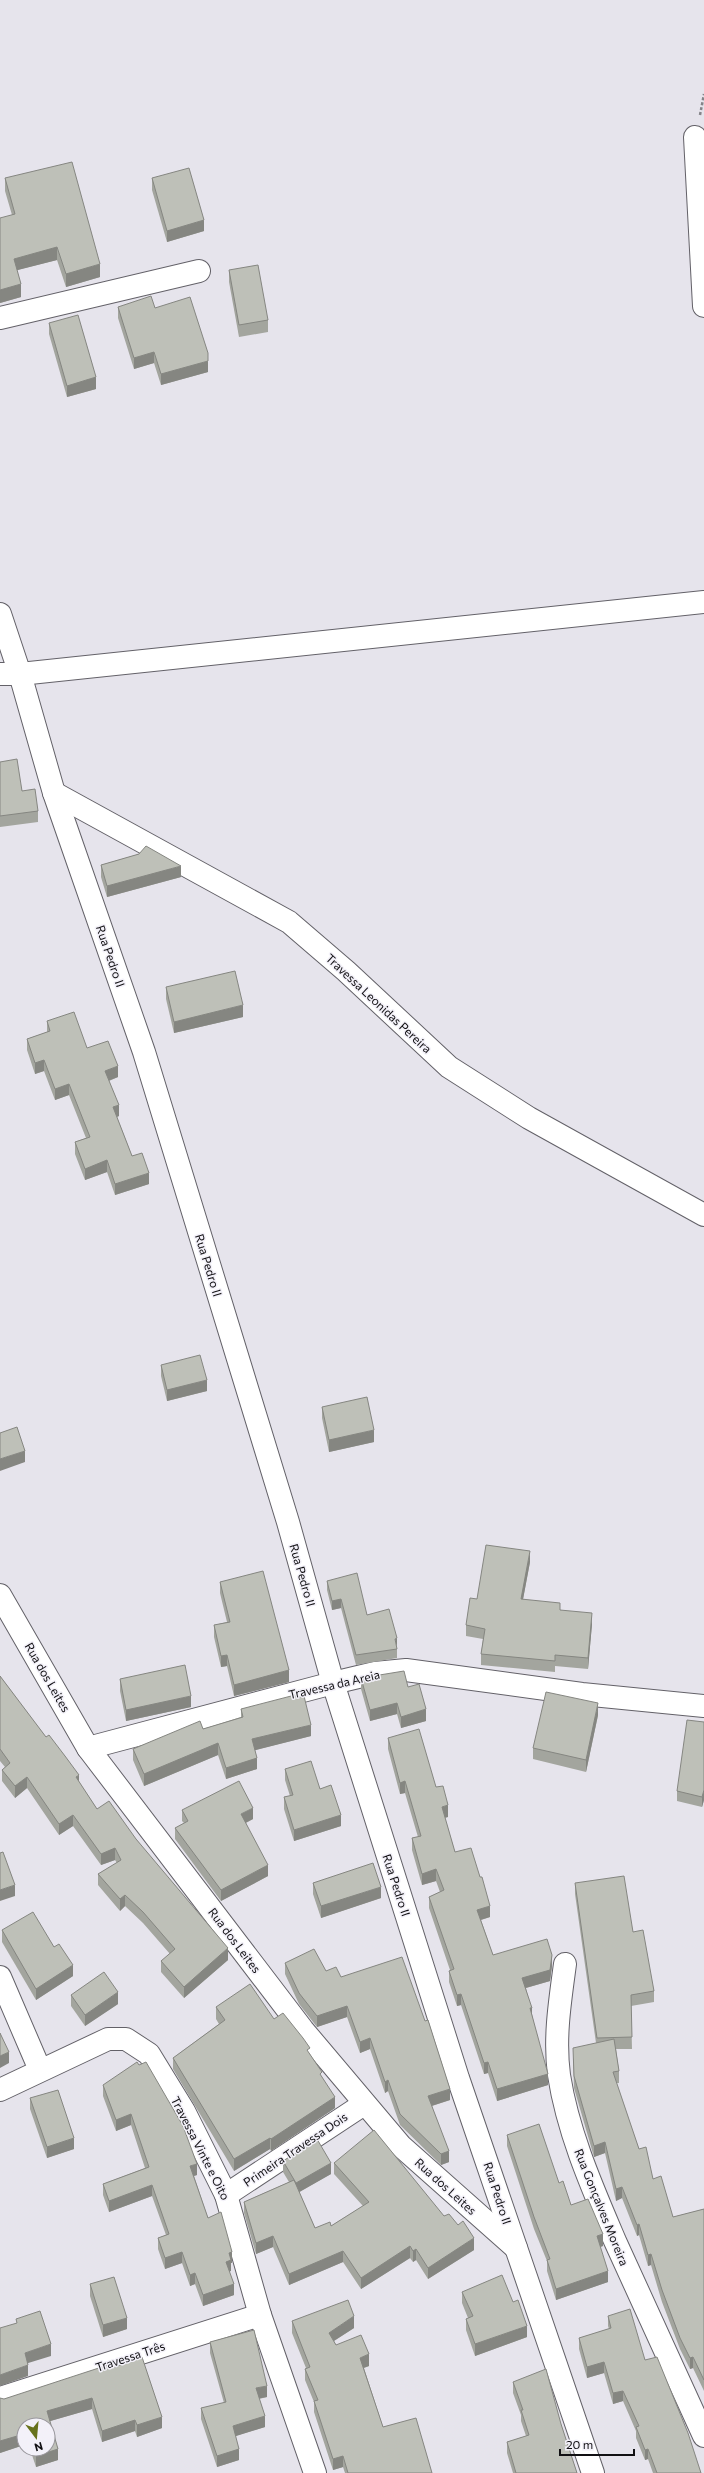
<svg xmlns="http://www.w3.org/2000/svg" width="704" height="2473" font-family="Commissioner,sans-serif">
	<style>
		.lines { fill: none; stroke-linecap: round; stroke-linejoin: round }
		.street-casing { stroke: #636168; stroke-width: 24 }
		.secondary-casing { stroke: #636168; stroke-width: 24 }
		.path { stroke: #858489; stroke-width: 2.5; stroke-dasharray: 3 2; stroke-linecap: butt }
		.street { stroke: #fff; stroke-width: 22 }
		.secondary { stroke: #fff; stroke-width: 22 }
		.wall { fill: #a3a59e }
		.shaded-wall { fill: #858681 }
		.building { fill: #bec0b8; stroke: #858681 }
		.labels { text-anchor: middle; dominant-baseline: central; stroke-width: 3; stroke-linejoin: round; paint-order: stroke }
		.street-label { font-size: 12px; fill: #111013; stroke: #f3f1f9 }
	</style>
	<rect width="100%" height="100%" fill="#e6e4ec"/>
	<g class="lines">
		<!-- street casing -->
		<g class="street-casing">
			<g id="street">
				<path d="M695,137l9,169"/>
				<path d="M0,318l199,-47"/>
				<path d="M0,614l20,60 684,-72"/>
				<path d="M54,793l235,129 57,49 103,96 80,51 175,97"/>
				<path d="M88,1748l245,-65 42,-10 31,-3 176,24 122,12"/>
				<path d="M565,1964c-5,37 -11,74 -6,111 9,58 33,112 56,166 29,65 59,130 89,195"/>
				<path d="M0,1977l40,93"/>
				<path d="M0,2090l108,-51h18l23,15 35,57 42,84 34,120 55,158"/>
				<path d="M226,2195l138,-91"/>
				<path d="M0,2398l260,-83"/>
			</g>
		</g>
		<!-- secondary casing -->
		<g class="secondary-casing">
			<g id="secondary">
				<path d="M0,674h20l34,119 90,259 144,470 45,161 125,395 135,395"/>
				<path d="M0,1595l88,153 215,282 98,116 115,102"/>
			</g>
		</g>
		<!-- path -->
		<path class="path" d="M700,115l4,-21"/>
		<!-- street -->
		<use href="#street" class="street"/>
		<!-- secondary -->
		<use href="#secondary" class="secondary"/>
	</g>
	<!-- wall -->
	<g class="wall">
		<path d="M5,178l95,99 -34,10 -9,-27 -40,10 4,27 -21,6 12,-88 -7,-24z"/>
		<path d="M152,178l52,53 -37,11 -15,-52z"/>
		<path d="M229,270l39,50v12l-29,5 -10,-55z"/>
		<path d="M118,307l37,1 53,64 -47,13 -7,-22 -20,6 -16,-51z"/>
		<path d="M49,323l47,66 -29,8 -18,-63z"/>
		<path d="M0,762l38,49v11l-38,5z"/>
		<path d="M139,854l42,23 -74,20 -6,-20v-12z"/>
		<path d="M166,987l77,30 -69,16 -8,-34z"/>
		<path d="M47,1021l40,27 31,29 -9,4 10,35 -2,1 15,39 17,28 -34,11 -8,-23 -22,8 -10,-26v-12l11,-4 -17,-43 -14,5 -11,-29 -9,3 -8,-24v-11l20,-7z"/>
		<path d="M161,1365l46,26 -40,10 -6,-25z"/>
		<path d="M322,1407l52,35 -45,10 -7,-34z"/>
		<path d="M530,1562l-7,37 37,11 32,14 -4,45 -33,-3v6l-74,-7v-11l2,-15 -17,-3v-11l11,-26z"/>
		<path d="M327,1581l40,34 30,33v10l-41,7 -15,-57 -9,2 -5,-20z"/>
		<path d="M220,1582l69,100 -55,14 -7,-30 -6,1 -7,-30v-12l13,-3 -7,-29z"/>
		<path d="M0,1676l79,106 18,27 39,30 92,121 -44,38 -23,-26v-11l9,-7 -27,-31 -18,-17 -5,5 -22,-26v-11l19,-11 -2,-3 -14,5 -28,-39 -14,9 -32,-47 -12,10 -13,-17v-11l3,-3 -5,-6z"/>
		<path d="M361,1678l47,9 18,34 -25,7 -4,-14 -27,7 -9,-32z"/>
		<path d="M120,1679l71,28 -65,14 -6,-30z"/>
		<path d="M296,1698l15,38 -56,14 2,19 -31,10 -8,-24 -74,31 -11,-26v-11l70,-20 38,-12v-8z"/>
		<path d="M598,1715l-12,57 -53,-13v-11z"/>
		<path d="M704,1722v78l-2,7 -25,-6v-10z"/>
		<path d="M388,1738l48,49 12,30 -3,1 10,34 35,65 -9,3 12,35 59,11 -2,15 -24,7 22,97 -51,16 -9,-28 -4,1 -23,-69 -4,1 -8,-24v-11l1,-1 -21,-62v-11l11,-5 -4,-11 -14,4 -10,-35v-12l6,-1 -13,-44 -5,1 -12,-45z"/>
		<path d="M285,1769l35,20 21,37 -47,15 -10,-32v-12l6,-1 -5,-16z"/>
		<path d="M182,1810l71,9 -7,4 22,53 -47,25 -46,-62v-11l9,-5 -2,-2z"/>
		<path d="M313,1883l68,15 -60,20 -8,-24z"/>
		<path d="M575,1883l58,49 21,59v11l-23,4 1,43h-16l3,22v12h-3l23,66 14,30 20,38 31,-8v182l-11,-23 -3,1 -10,-20 -18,-47 -11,-37 -3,1 -9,-31 -2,1 -15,-38 -6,3 -11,-48 -11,4 -20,-69 -1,-29 23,-16 -21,-149z"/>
		<path d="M2,1930l52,17 19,29 -37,24 -34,-58z"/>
		<path d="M285,1963l41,8 15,6 109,123 -18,6 17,56 -8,3 -41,-40 -12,-34 -3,2 -15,-44 -10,4 -13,-36 -30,10 -18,-23 -14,-30z"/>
		<path d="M71,1995l47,9 -33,22 -14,-20z"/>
		<path d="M216,2007l58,12 36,35 25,54 -64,43 -1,-2 -36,22 -61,-102v-11l46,-34 -3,-5z"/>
		<path d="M103,2085l94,90 -3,1 14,42 24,45h-1v8h-2l5,24 -31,11 -8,-22 -5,2 -8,-23 -17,6 -7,-20v-11l8,-3 -14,-39 -43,16 -6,-17v-11l42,-16 -14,-43 -15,6 -13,-35z"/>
		<path d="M30,2098l44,51 -27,9 -17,-49z"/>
		<path d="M507,2135l52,48 12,22 32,41 -3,1 8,35 -52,18 -9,-29v-10l-13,-32 -27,-83z"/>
		<path d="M283,2161l48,13 -32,18 16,36 16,-2 32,-20 -29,-32v-11l110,53 30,34 -46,29 -12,-19 -3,2 -3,-4 -49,31 -18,-27 -54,23 -16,-38 -17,7 -12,-41v-11l45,-20 -6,-10z"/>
		<path d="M90,2284l37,45 -24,8 -13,-41z"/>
		<path d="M462,2292l65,45 -52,19 -9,-26v-11l2,-1 -6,-15z"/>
		<path d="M608,2316l37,44 56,113h-48l-5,-14 -3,1 -9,-22v-7l-13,-30 -10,3 -9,-31 -17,5 -8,-29v-11l30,-9 -1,-3z"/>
		<path d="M292,2321l62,7 -20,13 2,4 33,21 -5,2 19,59 49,46h-87l-2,-6 -10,3 -19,-58v-10l-9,-22v-11l1,-1 -14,-35z"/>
		<path d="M210,2342l57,55 -8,2 6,28 -30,9 4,24 -22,7 -16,-48v-11l23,-5 -14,-50z"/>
		<path d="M112,2368l50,60 -25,9 -2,-6 -33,11 -10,-33 -42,12 8,39 -22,7 -6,-18h18l-24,-24v20l-24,8 4,-54z"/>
		<path d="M513,2382l48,42 16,49h-64l-6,-20v-11l19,-6 -5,-15v-6l-8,-22z"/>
	</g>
	<!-- shaded-wall -->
	<g class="shaded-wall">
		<path d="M204,220v11l-37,11v-11z"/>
		<path d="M57,247v13l-43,11v-12z"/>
		<path d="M100,264v13l-34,10v-13z"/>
		<path d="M21,284v13l-21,6v-13z"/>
		<path d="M154,352v11l-20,6v-11z"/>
		<path d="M208,361v11l-47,13v-11z"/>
		<path d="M96,377v12l-29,8v-11z"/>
		<path d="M181,866v11l-74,20v-11z"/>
		<path d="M243,1005v12l-69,16v-11z"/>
		<path d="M44,1060v11l-9,3v-11z"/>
		<path d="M118,1066v11l-13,5v-11z"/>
		<path d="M69,1084v11l-14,5v-11z"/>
		<path d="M119,1105v11l-6,2v-11z"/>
		<path d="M107,1160v12l-22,8v-11z"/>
		<path d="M149,1173v11l-34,11v-11z"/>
		<path d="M207,1380v11l-40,10v-11z"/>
		<path d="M374,1430v12l-45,10v-12z"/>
		<path d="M25,1451v11l-25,9v-12z"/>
		<path d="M530,1551v11l-9,48v-11z"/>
		<path d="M341,1599v9l-9,2v-9z"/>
		<path d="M592,1613v11l-4,45v-11z"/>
		<path d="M397,1638v10l-2,-9z"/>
		<path d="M227,1655v11l-6,1v-11z"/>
		<path d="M289,1670v12l-55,14v-11z"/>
		<path d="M191,1696v11l-65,14v-11z"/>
		<path d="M397,1703v11l-27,7v-11z"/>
		<path d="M598,1703v12l-12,57v-12z"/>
		<path d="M426,1709v12l-25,7v-11z"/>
		<path d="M311,1725v11l-59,15v-12z"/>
		<path d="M218,1743v12l-74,31v-12z"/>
		<path d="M257,1758v11l-31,10v-11z"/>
		<path d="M79,1775v11l-3,-9z"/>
		<path d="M27,1777v11l-12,10v-12z"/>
		<path d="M405,1781v12l-5,1v-11z"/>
		<path d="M704,1790v10l-2,7v-10z"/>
		<path d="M448,1805v12l-6,1v-11z"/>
		<path d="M253,1808v11l-12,6v-11z"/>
		<path d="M73,1815v11l-14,9v-11z"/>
		<path d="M341,1815v11l-47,15v-11z"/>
		<path d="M115,1848v12l-14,5v-11z"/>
		<path d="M268,1865v11l-47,25v-11z"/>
		<path d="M436,1869v12l-14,4v-11z"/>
		<path d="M15,1885v11l-15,5v-11z"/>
		<path d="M381,1887v11l-60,20v-12z"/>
		<path d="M125,1895v11l-5,5v-12z"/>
		<path d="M490,1906v11l-13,4v-11z"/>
		<path d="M228,1948v12l-44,38v-11z"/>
		<path d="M552,1955v11l-2,15 -28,8v-11z"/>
		<path d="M73,1965v11l-37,24v-11z"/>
		<path d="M118,1992v12l-33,22v-11z"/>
		<path d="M461,1994v11l-4,1v-11z"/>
		<path d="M347,2006v11l-30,10v-11z"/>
		<path d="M530,2008h2v11z"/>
		<path d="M370,2038v11l-10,4v-11z"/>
		<path d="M9,2052v11l-9,5v-12z"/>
		<path d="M488,2062v11l-4,1v-11z"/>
		<path d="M548,2074v11l-51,16v-12z"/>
		<path d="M388,2080v11l-3,2v-11z"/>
		<path d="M450,2089v11l-22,7v-11z"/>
		<path d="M335,2097v11l-64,43v-12z"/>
		<path d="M131,2114v11l-15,6v-11z"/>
		<path d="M74,2138v11l-27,9v-11z"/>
		<path d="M270,2138v11l-36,22v-12z"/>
		<path d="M605,2142v11l-11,4v-11z"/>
		<path d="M449,2151v11l-8,3v-11z"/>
		<path d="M331,2163v11l-35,20v-11z"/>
		<path d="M197,2164v11l-7,2v-11z"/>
		<path d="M152,2185v11l-43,16v-11z"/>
		<path d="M622,2187v11l-6,3v-12z"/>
		<path d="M639,2224v11l-2,1v-11z"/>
		<path d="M603,2234v12l-6,2v-12z"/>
		<path d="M273,2236v11l-17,7v-11z"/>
		<path d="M474,2238v12l-46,29v-11z"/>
		<path d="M410,2246v12l-49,31v-11z"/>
		<path d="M416,2249v11l-3,2v-11z"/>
		<path d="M343,2251v11l-54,23v-11z"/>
		<path d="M182,2252v11l-17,6v-11z"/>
		<path d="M232,2252v11h-1v8l-5,2v-11l3,-9z"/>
		<path d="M651,2254v11l-3,1v-11z"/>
		<path d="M608,2271v11l-52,18v-11z"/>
		<path d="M195,2273v11l-5,2v-11z"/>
		<path d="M234,2284v11l-31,11v-11z"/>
		<path d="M354,2316v12l-25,16v-11z"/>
		<path d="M127,2318v11l-24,8v-12z"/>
		<path d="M527,2326v11l-52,19v-12z"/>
		<path d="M51,2344v12l-26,8v-11z"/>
		<path d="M369,2354v12l-9,3v-11z"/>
		<path d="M693,2357v11l-3,1v-11z"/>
		<path d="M604,2362v11l-17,5v-11z"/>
		<path d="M28,2365v11l-28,10v-11z"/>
		<path d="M267,2386v11l-11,2v-11z"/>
		<path d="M623,2391v10l-10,3v-11z"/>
		<path d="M92,2398v11l-45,13v-11z"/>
		<path d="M265,2416v11l-32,10v-11z"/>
		<path d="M162,2417v11l-25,9v-12z"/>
		<path d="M135,2420v11l-33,11v-11z"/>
		<path d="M24,2434v11l-24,8v-12z"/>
		<path d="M58,2449v11l-22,7v-11z"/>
		<path d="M239,2449v11l-22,7v-11z"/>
		<path d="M648,2449v10l-3,1v-10z"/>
		<path d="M343,2456v11l-10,3v-11z"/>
	</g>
	<!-- building -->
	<g class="building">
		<path d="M72,162l28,102 -34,10 -9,-27 -43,12 7,25 -21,6v-72l15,-4 -10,-36z"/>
		<path d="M189,168l15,52 -37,11 -15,-53z"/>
		<path d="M258,265l10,55 -29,5 -10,-55z"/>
		<path d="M151,296l4,12 35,-11 18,56v8l-47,13 -7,-22 -20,6 -16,-51z"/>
		<path d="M78,315l18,62 -29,9 -18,-63z"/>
		<path d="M17,759l5,32 13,-2 3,22 -38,5v-54z"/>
		<path d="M146,846l35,20 -74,20 -6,-21 38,-11z"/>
		<path d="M235,971l8,34 -69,17 -8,-35z"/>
		<path d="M74,1012l13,36 21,-7 10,25 -13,5 14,34 -6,2 19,49 10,-3 7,20 -34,11 -8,-24 -22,9 -10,-27 15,-5 -21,-53 -14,5 -11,-29 -9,3 -8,-24 23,-8 -3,-10z"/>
		<path d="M200,1355l7,25 -40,10 -6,-25z"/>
		<path d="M367,1397l7,33 -45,10 -7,-33z"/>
		<path d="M17,1427l8,24 -25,8v-26z"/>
		<path d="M486,1545l44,6 -9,48 39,4v7l32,3 -4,45 -33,-3v6l-74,-7 4,-25 -19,-4 4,-27 7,1z"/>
		<path d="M263,1571l26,99 -55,15 -7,-30 -6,1 -7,-31 16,-3 -10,-40z"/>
		<path d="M357,1573l10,42 22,-6 8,29 -2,1 2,10 -41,6 -15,-56 -9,2 -5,-20z"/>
		<path d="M185,1665l6,31 -65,14 -6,-31z"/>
		<path d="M404,1671l4,16 11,-3 7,25 -25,8 -4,-14 -27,7 -9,-32z"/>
		<path d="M0,1676l46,61 3,-2 16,21 14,19 -3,2 21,32 12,-8 27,38 92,109 -44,39 -23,-26 14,-12 -32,-37 -18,-17 -5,4 -22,-25 23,-14 -6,-12 -14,6 -28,-39 -14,9 -32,-47 -12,9 -13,-16 8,-7 -10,-14z"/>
		<path d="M546,1692l52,11 -12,57 -53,-12z"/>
		<path d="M295,1695l1,3 8,-2 7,29 -59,14 5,19 -31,10 -8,-25 -74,31 -11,-25 67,-28 3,8 40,-12 -2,-8z"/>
		<path d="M687,1720l17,2v68l-2,7 -25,-6z"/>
		<path d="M419,1729l17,58 7,-1 5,19 -6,2 13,45 16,-4 9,29h2l8,29 -13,4 16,45 54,-16 5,16 -2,15 -28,8 10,30h-2l18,66 -51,15 -9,-27 -4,1 -23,-69 -4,1 -8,-24 5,-2 -25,-72 15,-7 -8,-21 -14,5 -10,-36 9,-2 -16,-55 -5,2 -12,-45z"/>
		<path d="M311,1761l9,28 11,-4 10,30 -47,15 -10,-33 9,-2 -8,-26z"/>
		<path d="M239,1781l14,27 -12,6 27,51 -47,25 -46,-62 13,-7 -6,-11z"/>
		<path d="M3,1852l12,33 -15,5v-37z"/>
		<path d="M373,1863l8,24 -60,19 -8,-23z"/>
		<path d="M624,1876l9,56 10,-2 11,61 -23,4 1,42 -35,1 -22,-155z"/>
		<path d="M33,1912l21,35 5,-3 14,21 -37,24 -34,-59z"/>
		<path d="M314,1949l12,22 10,-4 5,10 61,-20 23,64 3,-1 22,69 -22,7 21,55 -8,3 -41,-40 -12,-34 -3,2 -15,-44 -10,4 -13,-36 -30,10 -18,-23 -14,-30z"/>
		<path d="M104,1972l14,20 -33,23 -14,-20z"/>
		<path d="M250,1984l24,35 9,-6 20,25 7,10 -3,2 15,22 -2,2 15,23 -64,42 -1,-1 -36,21 -61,-101 52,-38 -9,-13z"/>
		<path d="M0,2033l9,19 -9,4z"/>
		<path d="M614,2039l5,32 -6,1 26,77 7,-2 7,32 8,-3 12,41 31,-8v171l-11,-23 -3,1 -10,-20 -18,-48 -11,-36 -3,1 -9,-31 -2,1 -15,-38 -6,2 -11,-47 -11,4 -20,-70 -1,-28z"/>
		<path d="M137,2062l2,3 7,-3 37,64 14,38 -7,2 18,52 13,-6 11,40 -3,1 2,7 -5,2 8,22 -31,11 -8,-22 -5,2 -8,-23 -17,6 -7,-20 11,-4 -17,-49 -43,16 -6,-17 46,-17 -18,-53 -15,6 -13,-35z"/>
		<path d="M58,2090l16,48 -27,9 -17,-49z"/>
		<path d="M539,2124l20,59 4,-2 8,24 17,-6 15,35 -6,2 11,35 -52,18 -9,-29 3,-1 -16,-42 -27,-82z"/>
		<path d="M374,2130l70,86 5,-2 9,11 5,-4 11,17 -46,30 -12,-19 -3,2 -3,-5 -49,32 -18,-27 -54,23 -16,-38 -17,7 -12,-41 50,-22 21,48 15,-6 1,4 38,-24 -35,-39z"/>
		<path d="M317,2139l14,24 -35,20 -13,-22z"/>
		<path d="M502,2275l11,27 5,-2 9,26 -52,18 -9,-25 7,-3 -11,-24z"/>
		<path d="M114,2277l13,41 -24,7 -13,-41z"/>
		<path d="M348,2300l6,16 -25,17 7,12 25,-10 8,19 -9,4 23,69 33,-9 16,55h-84l-5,-17 -10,3 -19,-58 4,-1 -13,-31 5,-2 -18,-46z"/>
		<path d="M630,2309l15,51 12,-3 31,76 13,40h-44l-9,-24 -3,1 -9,-23 3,-1 -16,-35 -10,2 -9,-31 -17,5 -8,-29 32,-10 -3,-12z"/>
		<path d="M40,2311l11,33 -26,9 3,12 -28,10v-47l17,-5 -1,-4z"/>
		<path d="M254,2330l13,56 -11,2 9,28 -32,10 6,23 -22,7 -16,-48 25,-6 -16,-60z"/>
		<path d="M142,2357l20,60 -25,8 -2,-5 -33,11 -10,-33 -45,13 11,38 -22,7 -3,-7h15v-24h-24v9l-24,7v-43l4,1 107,-35 1,4z"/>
		<path d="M546,2369l15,55 16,49h-61l-9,-31 22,-7 -8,-25h2l-10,-28z"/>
	</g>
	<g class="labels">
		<!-- street labels -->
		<g class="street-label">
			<text transform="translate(111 956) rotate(71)">Rua Pedro II</text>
			<text transform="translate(379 1003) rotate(43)">Travessa Leonidas Pereira</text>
			<text transform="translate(209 1265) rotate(73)">Rua Pedro II</text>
			<text transform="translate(303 1575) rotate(74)">Rua Pedro II</text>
			<text transform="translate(48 1677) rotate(60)">Rua dos Leites</text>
			<text transform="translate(334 1684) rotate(-13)">Travessa da Areia</text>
			<text transform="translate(397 1885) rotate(72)">Rua Pedro II</text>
			<text transform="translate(235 1940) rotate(53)">Rua dos Leites</text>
			<text transform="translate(201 2148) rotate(63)">Travessa Vinte e Oito</text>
			<text transform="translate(295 2149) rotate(-34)">Primeira Travessa Dois</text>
			<text transform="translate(446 2186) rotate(42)">Rua dos Leites</text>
			<text transform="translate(498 2193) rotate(72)">Rua Pedro II</text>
			<text transform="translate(602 2207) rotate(68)">Rua Gonçalves Moreira</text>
			<text transform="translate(130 2356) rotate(-18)">Travessa Três</text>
		</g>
	</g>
	<!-- north arrow -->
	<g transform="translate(36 2437) rotate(164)"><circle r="19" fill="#f3f1f9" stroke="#99979d"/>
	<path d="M0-3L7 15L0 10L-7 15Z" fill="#67721c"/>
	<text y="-6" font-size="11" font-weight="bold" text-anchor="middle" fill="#111013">N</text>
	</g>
	<!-- scale -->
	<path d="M560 2449v6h74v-6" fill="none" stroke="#111013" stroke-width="2"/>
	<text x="566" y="2449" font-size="12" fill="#111013" stroke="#f3f1f9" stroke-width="3" paint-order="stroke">20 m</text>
</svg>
